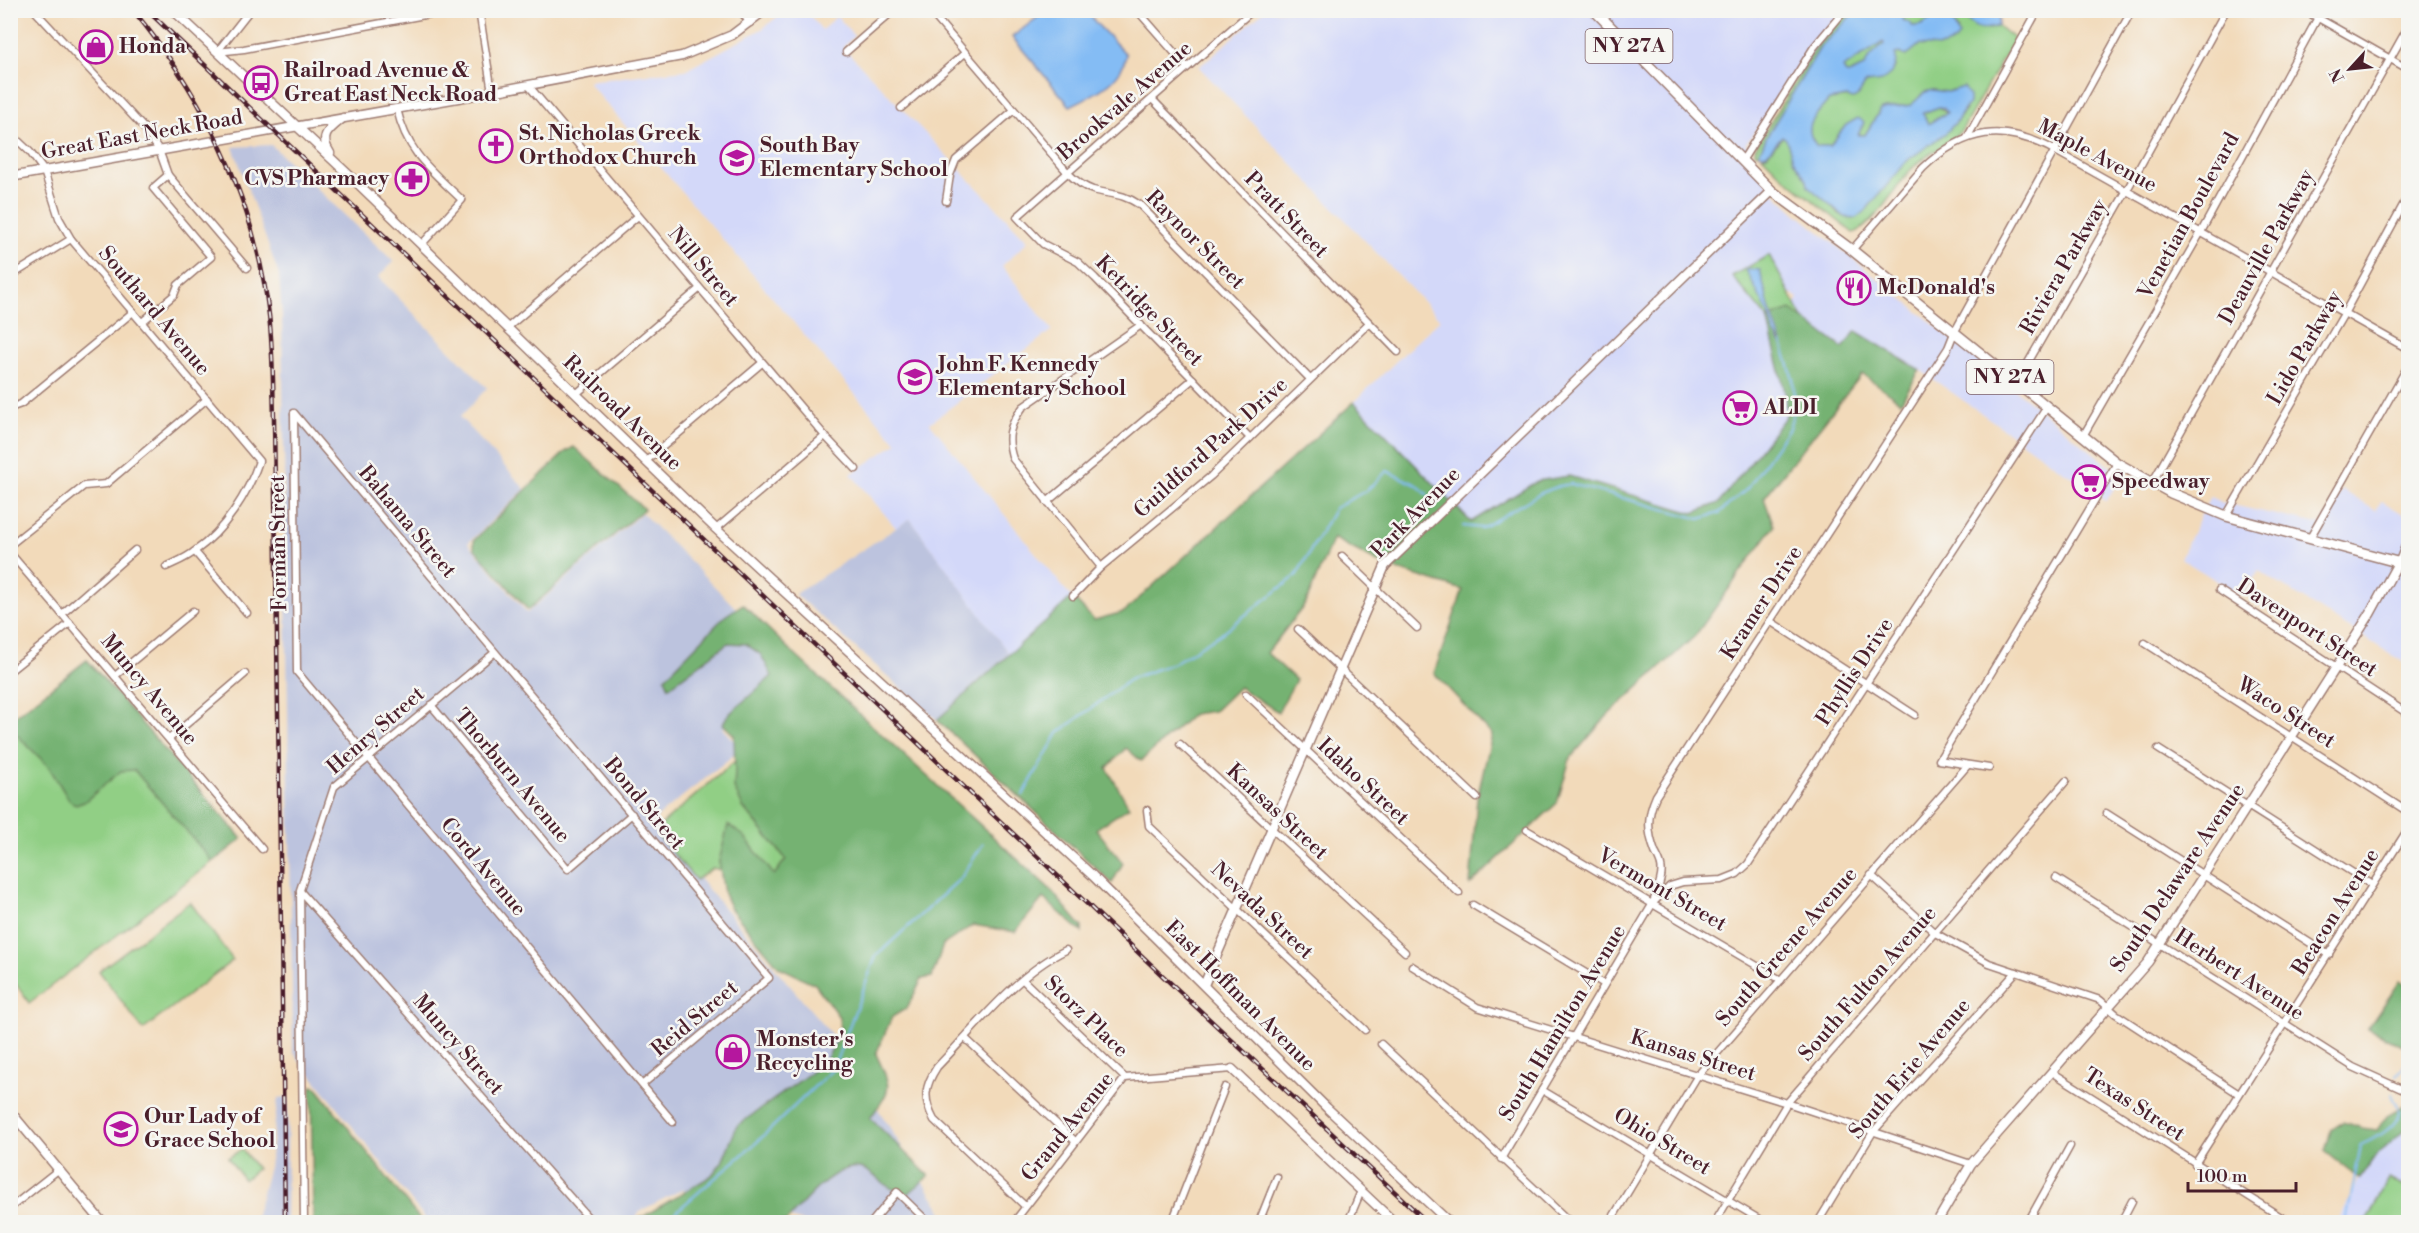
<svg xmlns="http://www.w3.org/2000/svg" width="2419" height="1233" font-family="'Libre Bodoni',serif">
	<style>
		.built { fill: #d3d8f9 }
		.industrial { fill: #bcc3de }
		.green { fill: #91cf85; stroke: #6e7758; stroke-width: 1.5 }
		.forest { fill: #74b272; stroke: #5f684e; stroke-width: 1.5 }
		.water { fill: #84bcf4; stroke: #676e90; stroke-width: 1.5; fill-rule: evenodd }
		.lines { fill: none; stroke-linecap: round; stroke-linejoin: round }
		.stream { stroke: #84bcf4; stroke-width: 2 }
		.street-casing { stroke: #9e7c72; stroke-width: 9 }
		.secondary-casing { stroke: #9e7c72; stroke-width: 11 }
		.primary-casing { stroke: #9e7c72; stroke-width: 12 }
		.street { stroke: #fff; stroke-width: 6 }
		.secondary { stroke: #fff; stroke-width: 8 }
		.primary { stroke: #fff; stroke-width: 9 }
		.rail-casing { stroke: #4a1f2b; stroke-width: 4.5 }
		.rail { stroke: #f6f6f2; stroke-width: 2; stroke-dasharray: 7; stroke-linecap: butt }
		.labels { text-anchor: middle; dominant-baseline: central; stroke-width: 5; stroke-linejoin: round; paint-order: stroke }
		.shield { fill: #f6f6f2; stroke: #7e6067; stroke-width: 1.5 }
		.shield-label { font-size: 20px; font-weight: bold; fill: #4a1f2b }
		.poi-label { font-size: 21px; font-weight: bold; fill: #4a1f2b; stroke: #f6f6f2; text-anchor: start }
		.street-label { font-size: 21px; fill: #4a1f2b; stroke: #f6f6f2 }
	</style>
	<rect width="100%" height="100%" fill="#f6f6f2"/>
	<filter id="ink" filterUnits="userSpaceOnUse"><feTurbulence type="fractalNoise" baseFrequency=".0167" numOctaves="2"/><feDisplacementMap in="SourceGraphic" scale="12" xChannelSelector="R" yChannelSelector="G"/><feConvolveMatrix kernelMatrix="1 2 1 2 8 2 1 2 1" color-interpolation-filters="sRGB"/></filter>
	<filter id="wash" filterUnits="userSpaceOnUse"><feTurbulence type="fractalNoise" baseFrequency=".008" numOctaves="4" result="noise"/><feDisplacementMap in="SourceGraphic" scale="24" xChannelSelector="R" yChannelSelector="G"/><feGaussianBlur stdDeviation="1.35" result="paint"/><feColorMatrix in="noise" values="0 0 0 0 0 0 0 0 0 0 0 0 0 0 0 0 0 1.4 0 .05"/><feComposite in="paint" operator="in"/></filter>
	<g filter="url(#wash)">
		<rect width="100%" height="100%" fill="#f2daba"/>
		<!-- built -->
		<g class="built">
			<path d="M785,11h21l16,19 15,-14 17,20 -11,11 185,194 -26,25 50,64 -122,93 142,175 -63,56 -99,-135 -14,9 -45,-54 46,-31 -310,-362 99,-11 76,-41z"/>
			<path d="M1264,11h586l-31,35 -73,97 26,48 25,23 325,262 -16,25 -186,-131 -64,-39 -13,18 -52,-39 7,-12 -37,-26 -14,-1 -14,4 34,43 18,74 1,24 -67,87 -26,11 -124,-38 -32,5 -66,41 -117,-120 86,-83 -241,-252z"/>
			<path d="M2342,490l34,21 6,-10 26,16v148l-149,-94 -18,25 -61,-38 30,-61 13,6 99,22z"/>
			<path d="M2401,1129l7,8v85h-69l26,-59z"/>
		</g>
		<!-- industrial -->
		<g class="industrial">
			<path d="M271,145l123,117 -16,15 109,111 -27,29 65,72 -57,54 59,70 115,-100 154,156 -74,59 19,21 -90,73 180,212 118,188h-145l-121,-33 -43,22 -6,11h-206l-135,-170 -11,-737 -3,-40 -46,-128z"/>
			<path d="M910,519l99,135 -72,66 -142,-126z"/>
			<path d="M288,1097l-2,125h-32l15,-55 9,-69z"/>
		</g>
		<!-- green -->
		<g class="green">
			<path d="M1847,11h10l-36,35 -54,90 -8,17 -4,-1v-4l61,-101z"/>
			<path d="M1905,11h56l4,7 25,11 8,-3 16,13 -52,91c-16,17 -40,25 -55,44 -11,14 -37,56 -54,59l-72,-58 -19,-19 5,-1 16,-19 4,3 6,21 14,20 31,33 7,4 11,1 10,-8 42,-50 39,-28 19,-22 -14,-20 -5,2 -14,-2 -8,3 -14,12 -30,4 -16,26h-7l5,-10h-17l-16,21h-13c-16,-19 -2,-30 12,-46l28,-4 9,-13c14,-3 20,-5 29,-16v-13l3,-1 8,3 13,-11 6,1 33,-15 -11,-17 -23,11 -12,1 -9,-6z"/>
			<path d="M1883,42l2,2 -16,14 -5,9 -15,7 -4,-2 -2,-4z"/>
			<path d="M1939,107l8,6 -19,11 -5,-11z"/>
			<path d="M1769,255l35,65 -13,-9 -24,7 -35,-42z"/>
			<path d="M87,660l155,179 -213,164 -18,-26v-258z"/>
			<path d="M735,761l8,46 43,52 -12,17 -30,-40 -25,25 1,9 -7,-2 -17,12 -38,-44 2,-10z"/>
			<path d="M190,902l43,58 -90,70 -44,-59z"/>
			<path d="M242,1149l15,20 -13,11 -16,-22z"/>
			<path d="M2389,1179l19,10v33h-42z"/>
		</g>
		<!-- forest -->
		<g class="forest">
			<path d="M1791,310l52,38 13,-17 64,39 -19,32 -39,-28 -98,124 10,28 -79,110 -87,79 -38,44 -13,44 -87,82 7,-87 15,-63 -58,-62 29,-83 -78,-24 -52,-28 -27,65 -39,50 29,27 -18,32 -39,-25 -25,24 -21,3 -52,47 -15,-13 -19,20 22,39 -33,22 27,34 -11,20 -175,-163 135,-123 22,23 30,-8 230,-210 117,120 66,-41 32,-5 124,37 26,-10 67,-87 -1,-24 -18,-74z"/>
			<path d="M574,447l70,62 -116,101 -54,-62v-8l91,-88z"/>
			<path d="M743,604l49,48 258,237 32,38v5l-39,-34 -28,34 -42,-7 -30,20 -11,32 -10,2 -15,29 -15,9 -16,37c16,35 17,33 -6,64l59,58 -21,18c-7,-2 -16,-4 -22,-9 -8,-5 -13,-12 -23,-16 -26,-11 -62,37 -77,53h-152l77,-46 11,-14 15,-36 87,-63 16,-28 -1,-18 -24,-33 -36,-17 -48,-58 -7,-15 -5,-33 9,-36 16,11 30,39 12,-16 -43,-52 -9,-19 1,-17 -1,-36 -11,-11 4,-8 45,-40 -11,-21 -15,-11 -18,-1 -59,44 -4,-9 60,-62z"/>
			<path d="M87,660l155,179 -29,23 -79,-92 -13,1 -37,31 -8,3 -7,-5 -20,-33 -38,-38v-10z"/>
			<path d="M2400,981l5,4 3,-4v68l-40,-21z"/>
			<path d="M311,1086l5,1 106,135h-109z"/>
			<path d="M2408,1104v23l-35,32 -13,20 -35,-28 6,-21 12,-8 19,6 15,2 10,-14z"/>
		</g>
		<!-- water -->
		<g class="water">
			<path d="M1857,10l48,1 -2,9 8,3 1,3c14,1 18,-9 30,-14l9,7 8,17c-10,14 -26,11 -40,9l-13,11 -7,-3 -4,1c4,9 -4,22 -13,27 -4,1 -12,1 -16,2l-9,14 -4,2 -6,-2 -18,3c-14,16 -28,27 -12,46h13l16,-21 12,-7 6,4 -6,13h7l16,-26 30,-4 14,-13 8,-2 14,2 17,-5 5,9v7l-13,19 -9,10 -39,28 -42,50 -10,8 -11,-1 -37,-31 -1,-6 -14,-20 -7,-21 -4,-3 -16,19 -7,-2 8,-17 54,-90zM1883,42l1,2 -15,14 -5,9 -15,7 -4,-2 -2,-4zM1939,107l5,1 3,5 -19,11 -5,-11z"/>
			<path d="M1046,11h42l7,11 31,32c-3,28 -33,41 -56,52l-58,-69z"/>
			<path d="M1961,11h36l3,1 -2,14c-18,7 -28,1 -37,-15z"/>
			<path d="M1750,269l10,1 9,37 14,39 -9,-13 -6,-20 -22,-43z"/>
		</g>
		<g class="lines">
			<!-- stream -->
			<g class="stream">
				<path d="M1463,526l19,2 57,-34 20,-8 12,-2 129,35 19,-6 28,-24 42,-61 6,-20 -2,-29 -11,-36"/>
				<path d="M1023,795l35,-62 74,-55 42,-15 48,-30 74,-57 39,-68 32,-18 20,-19 30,14 11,10"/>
				<path d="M2396,1075l12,-14"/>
				<path d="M664,1222l93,-80 76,-73 43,-113 85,-78 22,-34"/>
				<path d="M2346,1222l15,-77c11,-4 38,-19 38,-33 0,-6 -5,-11 -7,-18"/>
			</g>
		</g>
	</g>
	<g filter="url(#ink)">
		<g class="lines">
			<!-- street casing -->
			<g class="street-casing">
				<g id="street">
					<path d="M34,10l110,118 15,22 9,25 79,93"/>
					<path d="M479,10l13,82"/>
					<path d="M740,10l10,13"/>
					<path d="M929,10l139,163c7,7 15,14 25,17 19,5 29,3 47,15l170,174"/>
					<path d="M1137,10l50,57"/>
					<path d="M2304,10l104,59"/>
					<path d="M217,52l27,-3 207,-39"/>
					<path d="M217,52l33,-42"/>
					<path d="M846,52l48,-42"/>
					<path d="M528,85l297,351 31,33"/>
					<path d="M1152,99l246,253"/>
					<path d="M901,108l64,-55"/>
					<path d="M397,109c10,44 34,61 65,91l-40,44"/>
					<path d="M10,133l20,19 14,19 15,47 12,21 188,222c-11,33 -35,70 -64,90 -8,7 -19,11 -29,16"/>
					<path d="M1967,138l71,-128"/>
					<path d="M1742,161l72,-114 31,-37"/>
					<path d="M946,201l4,-26 6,-15 58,-50"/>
					<path d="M1852,250l71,-82c42,-40 81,-45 131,-18l354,199"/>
					<path d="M10,273l4,1 57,-35"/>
					<path d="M142,322l32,-27 4,-10 33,-28 -58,-69 15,-13"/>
					<path d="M507,328l131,-112"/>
					<path d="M2017,382l110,-192 99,-180"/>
					<path d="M576,394l123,-105"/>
					<path d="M10,408l11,-4 112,-92"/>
					<path d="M294,413l475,565 -126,106"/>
					<path d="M294,414l3,258 376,450"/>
					<path d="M2083,436l118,-204 121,-222"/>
					<path d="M1250,438l-155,-160 -17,-16 -35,-18 -26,-27 236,-207"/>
					<path d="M646,461l116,-98"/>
					<path d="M2152,483l256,-456"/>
					<path d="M1047,502l146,-123"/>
					<path d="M2226,516l119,-204 63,-116"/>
					<path d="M716,529l109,-93"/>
					<path d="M2310,538l98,-172"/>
					<path d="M10,545l74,-59 22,-2 101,-85"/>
					<path d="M195,552l52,61"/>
					<path d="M10,553l252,296"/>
					<path d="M1342,556l75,72"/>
					<path d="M2399,561l9,-22"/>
					<path d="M1101,567l-88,-108c-7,-21 -4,-34 10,-52l118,-82"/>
					<path d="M2219,590l189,124"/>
					<path d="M1073,596l28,-29 110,-91 158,-153"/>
					<path d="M62,614l73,-64"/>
					<path d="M1770,621l145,94"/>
					<path d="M1298,629l179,169"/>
					<path d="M2145,643l263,169"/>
					<path d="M10,671l60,-48"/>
					<path d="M115,676l78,-65"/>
					<path d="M1246,694l213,199"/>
					<path d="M431,705l137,164 64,-55"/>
					<path d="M169,739l76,-65"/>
					<path d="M1180,744l225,208"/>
					<path d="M2158,749l214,136"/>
					<path d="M1989,768l-50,-8 178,-297"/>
					<path d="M1147,810l2,16 216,204"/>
					<path d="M2106,813l223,142"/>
					<path d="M1527,830l254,150"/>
					<path d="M1871,875l64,58 54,30 111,37 16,14 123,80"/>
					<path d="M2056,878l297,189 55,25"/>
					<path d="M300,891l292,331"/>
					<path d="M1655,901l15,-15 13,-4 39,-2 15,-6 11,-10 299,-457"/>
					<path d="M1473,905l131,79"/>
					<path d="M1412,966l65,41 310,96 184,61"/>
					<path d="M1023,980l102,98"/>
					<path d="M965,1038l110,103"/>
					<path d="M1381,1044l189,178"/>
					<path d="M2052,1072l237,150"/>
					<path d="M1542,1090l222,132"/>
					<path d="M1501,1159l152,-256c3,-11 11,-26 8,-37 -1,-5 -4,-10 -6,-14 -8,-21 -8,-36 1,-56l292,-448 6,-15 178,-323"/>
					<path d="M2195,1164l213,-335"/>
					<path d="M1025,1206l-91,-86c-11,-21 -10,-33 3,-53 38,-39 80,-94 129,-117"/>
					<path d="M10,1208l48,-38"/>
					<path d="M304,1222l-4,-332 34,-103 160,-134"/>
					<path d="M872,1222l25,-30 31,30"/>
					<path d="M1014,1222l111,-144 107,-9"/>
					<path d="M1172,1222l53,-135"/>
					<path d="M1259,1222l18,-45"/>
					<path d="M1348,1222l13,-31"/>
					<path d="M1610,1222l88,-147 269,-309"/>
					<path d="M1715,1222l72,-119 279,-322"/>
					<path d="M1818,1222l55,-90 143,-160"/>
					<path d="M2028,1222l42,-76"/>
					<path d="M2121,1222l11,-21"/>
				</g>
			</g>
			<!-- secondary casing -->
			<g class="secondary-casing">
				<g id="secondary">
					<path d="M173,10l178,167 365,352 377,347 234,232 122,114"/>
					<path d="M330,153c-12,-18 0,-24 13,-35"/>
					<path d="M10,177l482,-85 190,-36 50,-21 33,-25"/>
					<path d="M1204,985l181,-419 387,-375"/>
					<path d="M1232,1069l162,153"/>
					<path d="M10,1111l92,111"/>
					<path d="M1937,1222l34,-58 177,-202 222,-348 29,-53"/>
				</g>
			</g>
			<!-- primary casing -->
			<g class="primary-casing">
				<path id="primary" d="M1594,10l178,181 80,59 265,213 54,30 55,23 182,49"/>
			</g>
			<!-- street -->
			<use href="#street" class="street"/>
			<!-- secondary -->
			<use href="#secondary" class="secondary"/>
			<!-- primary -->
			<use href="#primary" class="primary"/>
			<!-- rail casing -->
			<g class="rail-casing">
				<g id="rail">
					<path d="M133,10c73,89 122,190 136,305 4,34 4,69 5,104l11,803"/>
					<path d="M147,10l1016,966 264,246"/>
				</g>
			</g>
			<!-- rail -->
			<use href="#rail" class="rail"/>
		</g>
	</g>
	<!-- icons -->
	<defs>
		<g id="shop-ring" transform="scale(1.725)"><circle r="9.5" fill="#f6f6f2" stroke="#b5179e" stroke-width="1.5"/><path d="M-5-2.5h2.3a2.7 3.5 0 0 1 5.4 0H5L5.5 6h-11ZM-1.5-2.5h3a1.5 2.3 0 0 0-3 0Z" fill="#b5179e"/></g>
		<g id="bus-ring" transform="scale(1.725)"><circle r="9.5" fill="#f6f6f2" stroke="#b5179e" stroke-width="1.5"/><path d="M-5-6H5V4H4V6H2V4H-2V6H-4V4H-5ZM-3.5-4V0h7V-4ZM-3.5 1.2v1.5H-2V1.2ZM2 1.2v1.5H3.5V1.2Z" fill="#b5179e"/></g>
		<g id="church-ring" transform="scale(1.725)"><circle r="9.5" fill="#f6f6f2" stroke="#b5179e" stroke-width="1.5"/><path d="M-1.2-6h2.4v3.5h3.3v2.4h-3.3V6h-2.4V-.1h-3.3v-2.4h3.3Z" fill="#b5179e"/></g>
		<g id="school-ring" transform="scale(1.725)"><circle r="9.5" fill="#f6f6f2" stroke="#b5179e" stroke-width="1.5"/><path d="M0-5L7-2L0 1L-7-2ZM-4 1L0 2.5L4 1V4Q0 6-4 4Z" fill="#b5179e"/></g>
		<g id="pharmacy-ring" transform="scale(1.725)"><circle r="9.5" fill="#f6f6f2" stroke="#b5179e" stroke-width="1.5"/><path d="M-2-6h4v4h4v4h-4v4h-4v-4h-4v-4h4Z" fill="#b5179e"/></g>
		<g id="restaurant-ring" transform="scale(1.725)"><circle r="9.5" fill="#f6f6f2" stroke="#b5179e" stroke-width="1.5"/><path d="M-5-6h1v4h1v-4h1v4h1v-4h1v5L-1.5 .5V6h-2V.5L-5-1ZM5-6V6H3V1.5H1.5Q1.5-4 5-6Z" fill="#b5179e"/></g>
		<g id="supermarket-ring" transform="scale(1.725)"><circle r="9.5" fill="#f6f6f2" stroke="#b5179e" stroke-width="1.5"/><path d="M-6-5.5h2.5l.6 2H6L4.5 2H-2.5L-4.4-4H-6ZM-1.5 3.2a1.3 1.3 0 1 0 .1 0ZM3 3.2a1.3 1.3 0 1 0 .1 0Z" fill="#b5179e"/></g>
	</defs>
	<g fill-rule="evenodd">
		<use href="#shop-ring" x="96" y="47"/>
		<use href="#bus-ring" x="261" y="83"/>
		<use href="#church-ring" x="496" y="146"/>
		<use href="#school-ring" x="737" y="158"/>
		<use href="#pharmacy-ring" x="412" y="179"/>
		<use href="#restaurant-ring" x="1854" y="288"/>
		<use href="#school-ring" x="915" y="377"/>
		<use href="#supermarket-ring" x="1740" y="408"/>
		<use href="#supermarket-ring" x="2089" y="482"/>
		<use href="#shop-ring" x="733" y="1052"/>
		<use href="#school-ring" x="121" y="1129"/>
	</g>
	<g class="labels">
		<!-- shield labels -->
		<g class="shield">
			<rect x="1585.5" y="29" width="87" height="34" rx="4.5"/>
			<rect x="1966.5" y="360" width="87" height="34" rx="4.5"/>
		</g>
		<g class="shield-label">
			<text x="1629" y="46">NY 27A</text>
			<text x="2010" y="377">NY 27A</text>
		</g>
		<!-- poi labels -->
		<g class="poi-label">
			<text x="119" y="47">Honda</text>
			<text x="284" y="71">Railroad Avenue &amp;<tspan x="284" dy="24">Great East Neck Road</tspan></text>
			<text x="519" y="134">St. Nicholas Greek<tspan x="519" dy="24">Orthodox Church</tspan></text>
			<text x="760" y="146">South Bay<tspan x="760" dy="24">Elementary School</tspan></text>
			<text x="389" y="179" text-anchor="end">CVS Pharmacy</text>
			<text x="1877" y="288">McDonald's</text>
			<text x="938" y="365">John F. Kennedy<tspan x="938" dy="24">Elementary School</tspan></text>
			<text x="1763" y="408">ALDI</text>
			<text x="2112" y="482">Speedway</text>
			<text x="756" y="1040">Monster's<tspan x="756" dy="24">Recycling</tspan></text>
			<text x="144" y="1117">Our Lady of<tspan x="144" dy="24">Grace School</tspan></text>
		</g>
		<!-- street labels -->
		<g class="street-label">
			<text transform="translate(1125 101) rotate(-41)">Brookvale Avenue</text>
			<text transform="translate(142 135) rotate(-10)">Great East Neck Road</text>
			<text transform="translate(2097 156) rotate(28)">Maple Avenue</text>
			<text transform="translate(1286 215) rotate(46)">Pratt Street</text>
			<text transform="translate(2189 216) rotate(-61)">Venetian Boulevard</text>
			<text transform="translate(1195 240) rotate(45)">Raynor Street</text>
			<text transform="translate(2267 247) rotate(-61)">Deauville Parkway</text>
			<text transform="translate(703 267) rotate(50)">Nill Street</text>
			<text transform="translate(2064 267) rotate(-60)">Riviera Parkway</text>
			<text transform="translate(154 311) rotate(50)">Southard Avenue</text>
			<text transform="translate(1149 311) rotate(46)">Ketridge Street</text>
			<text transform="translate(2305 348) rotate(-60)">Lido Parkway</text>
			<text transform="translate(622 413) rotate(44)">Railroad Avenue</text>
			<text transform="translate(1211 448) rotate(-42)">Guildford Park Drive</text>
			<text transform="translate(1416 513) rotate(-46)">Park Avenue</text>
			<text transform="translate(407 522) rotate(50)">Bahama Street</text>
			<text transform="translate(279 543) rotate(-91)">Forman Street</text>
			<text transform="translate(1762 603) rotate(-57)">Kramer Drive</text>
			<text transform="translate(2307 628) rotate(33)">Davenport Street</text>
			<text transform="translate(1855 672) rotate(-57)">Phyllis Drive</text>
			<text transform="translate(149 690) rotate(50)">Muncy Avenue</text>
			<text transform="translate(2286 713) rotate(33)">Waco Street</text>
			<text transform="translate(376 731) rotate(-41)">Henry Street</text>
			<text transform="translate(512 776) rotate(50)">Thorburn Avenue</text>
			<text transform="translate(1363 782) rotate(43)">Idaho Street</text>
			<text transform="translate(644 804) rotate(50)">Bond Street</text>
			<text transform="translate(1277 812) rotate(43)">Kansas Street</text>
			<text transform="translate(483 867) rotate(50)">Cord Avenue</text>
			<text transform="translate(2178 878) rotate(-56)">South Delaware Avenue</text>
			<text transform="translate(1662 890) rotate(30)">Vermont Street</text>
			<text transform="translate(1262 911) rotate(43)">Nevada Street</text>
			<text transform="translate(2336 912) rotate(-58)">Beacon Avenue</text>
			<text transform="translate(1787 947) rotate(-49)">South Greene Avenue</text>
			<text transform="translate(2239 975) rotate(33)">Herbert Avenue</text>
			<text transform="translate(1868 984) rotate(-49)">South Fulton Avenue</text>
			<text transform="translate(1240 996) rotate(45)">East Hoffman Avenue</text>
			<text transform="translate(1086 1017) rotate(44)">Storz Place</text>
			<text transform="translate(695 1019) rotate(-40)">Reid Street</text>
			<text transform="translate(1563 1023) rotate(-59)">South Hamilton Avenue</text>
			<text transform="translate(458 1045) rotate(49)">Muncy Street</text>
			<text transform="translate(1693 1056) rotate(17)">Kansas Street</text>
			<text transform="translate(1910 1069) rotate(-50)">South Erie Avenue</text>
			<text transform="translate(2134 1105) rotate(33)">Texas Street</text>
			<text transform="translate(1068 1127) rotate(-51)">Grand Avenue</text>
			<text transform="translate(1662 1142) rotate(31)">Ohio Street</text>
		</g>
	</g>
	<!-- margin -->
	<rect width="2419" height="1233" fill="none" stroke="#f6f6f2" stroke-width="36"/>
	<!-- north arrow -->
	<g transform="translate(2350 69) rotate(243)" stroke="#f6f6f2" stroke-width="4.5" paint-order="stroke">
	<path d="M0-4.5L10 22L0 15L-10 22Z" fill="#4a1f2b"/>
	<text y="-9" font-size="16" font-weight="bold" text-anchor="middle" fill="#4a1f2b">N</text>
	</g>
	<!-- scale -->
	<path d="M2188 1182v9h108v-9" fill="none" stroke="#4a1f2b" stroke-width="3"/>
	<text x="2197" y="1182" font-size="18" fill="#4a1f2b" stroke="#f6f6f2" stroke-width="4.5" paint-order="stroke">100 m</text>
</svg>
